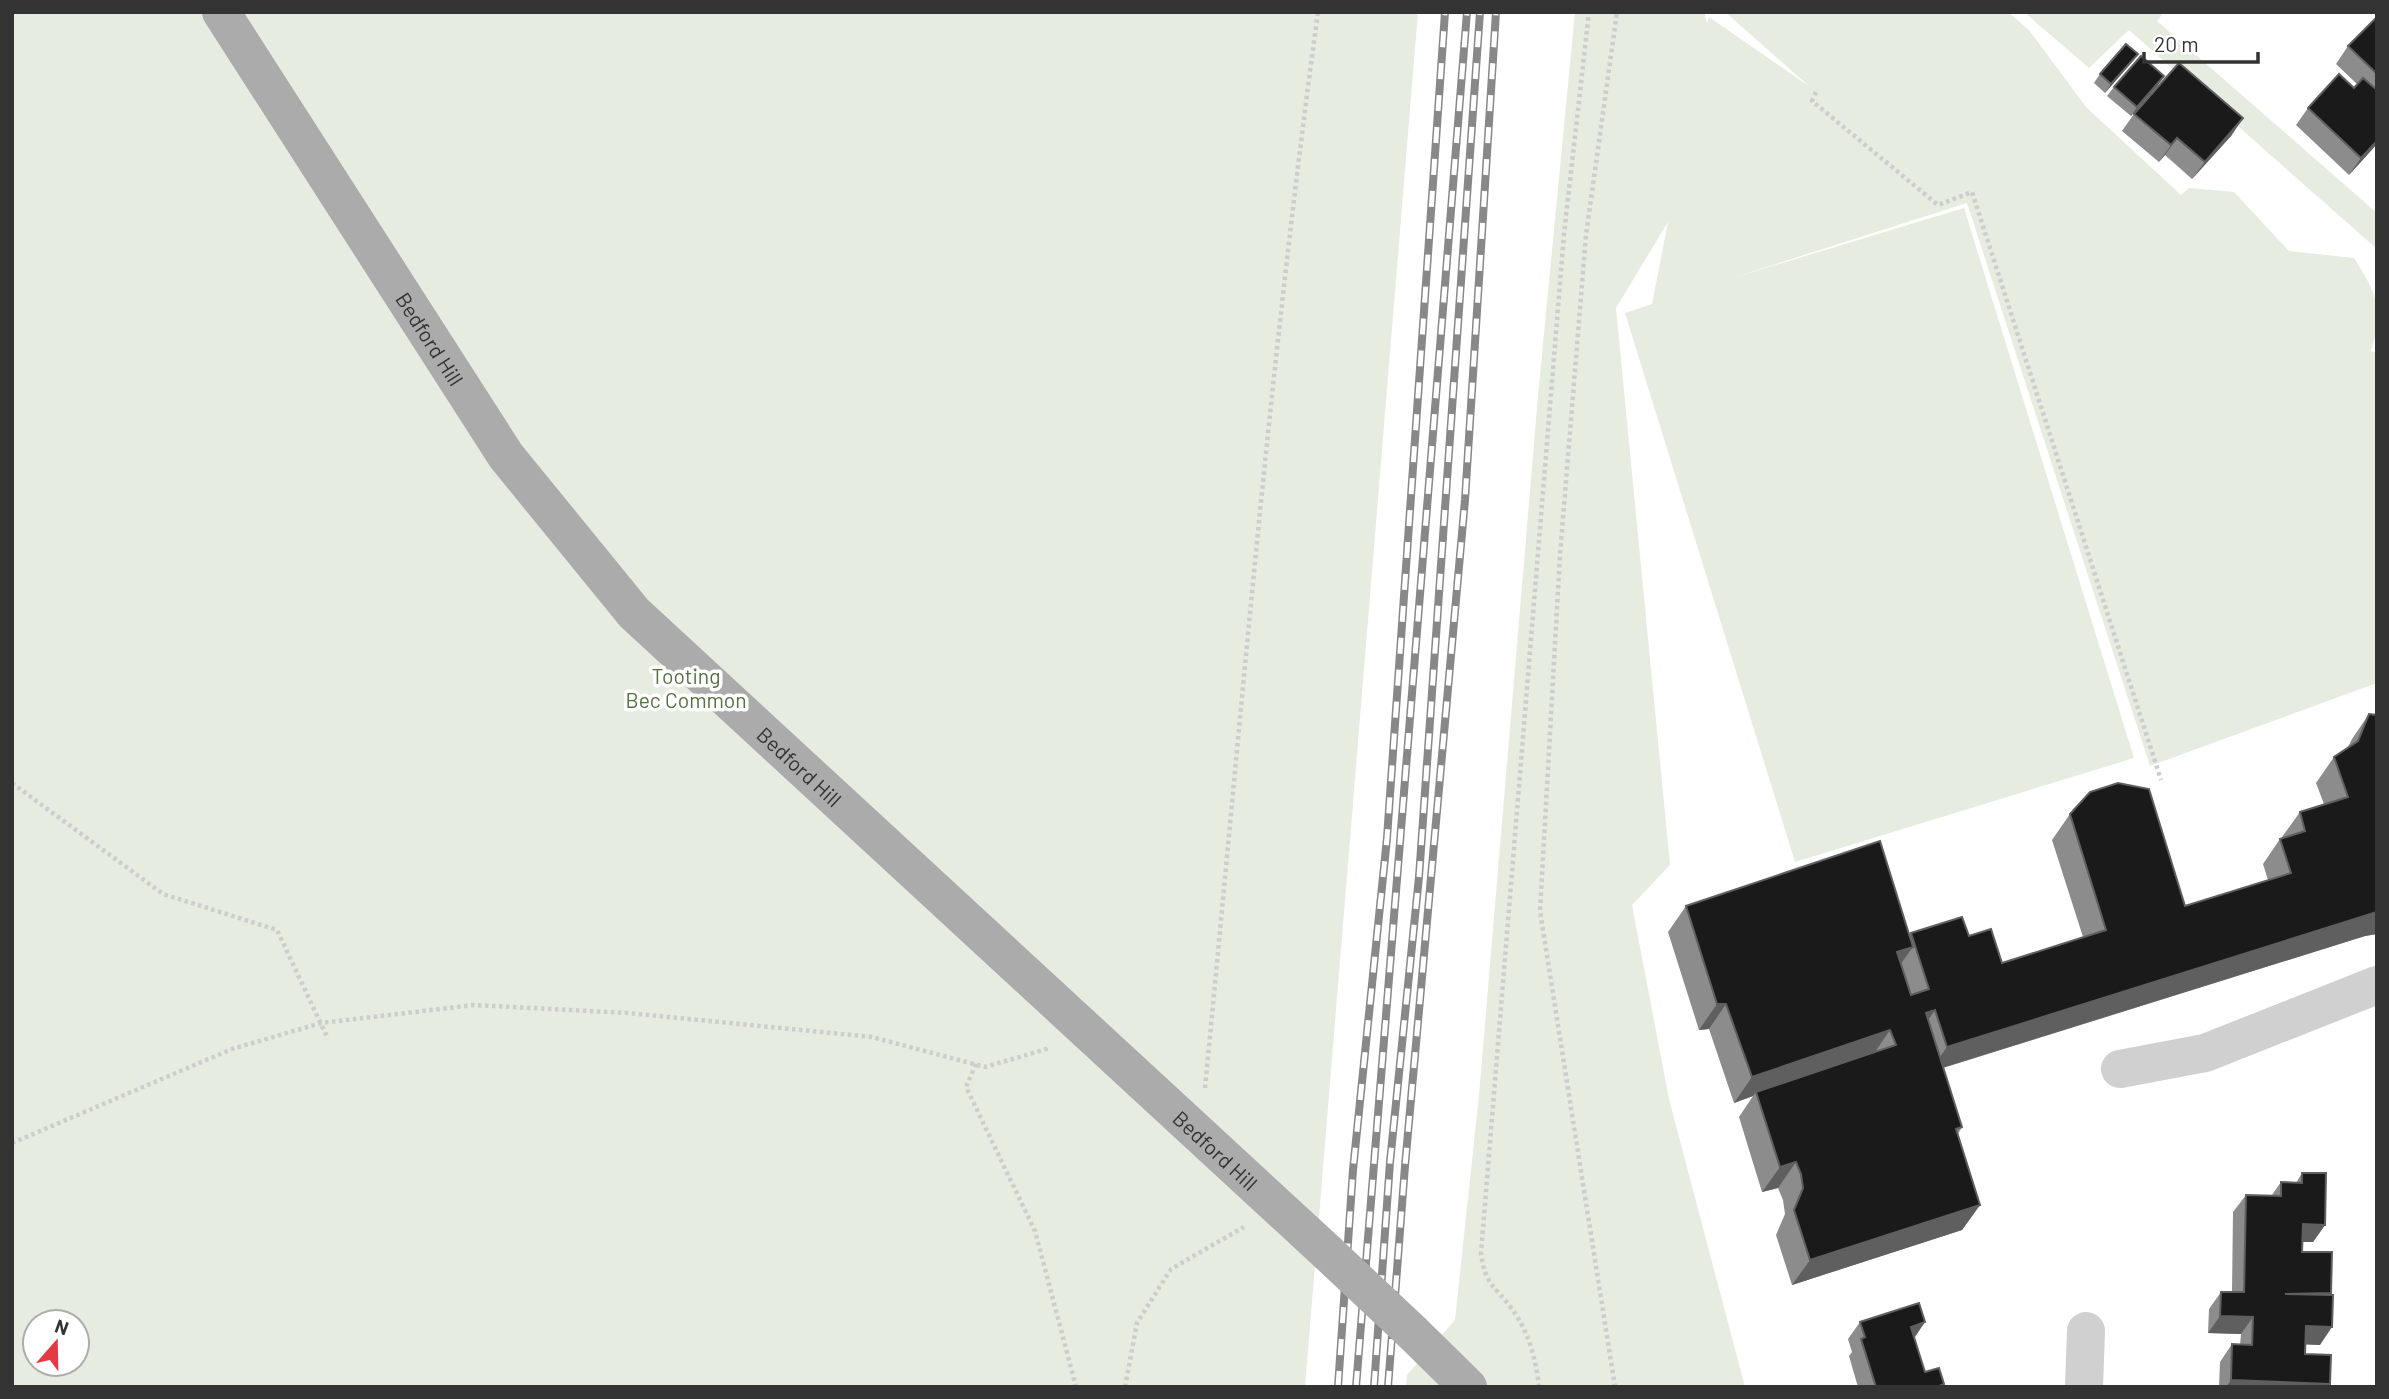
<svg xmlns="http://www.w3.org/2000/svg" width="2389" height="1399" font-family="Barlow,sans-serif">
	<style>
		.green { fill: #e6ecdf; fill-rule: evenodd }
		.lines { fill: none; stroke-linecap: round; stroke-linejoin: round }
		.path { stroke: #cdcdcd; stroke-width: 4.5; stroke-dasharray: 3.5 3.5; stroke-linecap: butt }
		.minor { stroke: #d0d0d0; stroke-width: 38 }
		.major { stroke: #ababab; stroke-width: 38 }
		.rail-casing { stroke: #888; stroke-width: 8 }
		.rail { stroke: #fff; stroke-width: 5; stroke-dasharray: 16; stroke-linecap: butt }
		.major-bridge { stroke: #ababab; stroke-width: 38 }
		.wall { fill: #8c8c8c }
		.shaded-wall { fill: #5f5f5f }
		.building { fill: #1a1a1a; stroke: #5f5f5f; stroke-width: 2 }
		.labels { text-anchor: middle; dominant-baseline: central; stroke-width: 7; stroke-linejoin: round; paint-order: stroke }
		.street-label { font-size: 21px; fill: #333; stroke: #fff }
		.park-label { font-size: 21px; fill: #56703f; stroke: #fff }
	</style>
	<rect width="100%" height="100%" fill="#fff"/>
	<!-- green -->
	<g class="green">
		<path d="M12,12h1406l-113,1375h-1293zM35,1322h42v42h-42z"/>
		<path d="M1575,12h129l3,11 2,-6 101,70 -85,-75h283l21,18 57,77 95,88 8,-7 45,4 55,59 65,7c23,36 30,51 17,93l6,2v330l-227,83 -183,-563 -238,76 235,-71 170,550 -339,104 -170,-549 27,-9 16,-82 -52,86 54,557 -38,40 37,194 76,288h-339l1,-12 48,-55 24,-225 59,-699z"/>
		<path d="M2024,12h140l-7,9 220,192v36l-248,-219 -40,38z"/>
	</g>
	<g class="lines">
		<!-- path -->
		<g class="path">
			<path d="M1816,92l-4,9 126,104 34,-13 189,588"/>
			<path d="M12,783l151,111 114,36 51,109"/>
			<path d="M976,1064l-10,23 69,144 41,156"/>
			<path d="M1205,1088c35,-359 64,-718 113,-1076"/>
			<path d="M12,1143l220,-94 89,-26 153,-18 154,8 244,24 113,30 65,-19"/>
			<path d="M1125,1387l12,-64 34,-54 73,-42"/>
			<path d="M1539,1387c-3,-27 -10,-55 -27,-78 -18,-24 -27,-24 -31,-56l83,-1019 25,-222"/>
			<path d="M1615,1387l-75,-476 20,-356 26,-320 31,-223"/>
		</g>
		<!-- minor -->
		<g class="minor">
			<path d="M2120,1069l85,-16 172,-68"/>
			<path d="M2084,1387l2,-56"/>
		</g>
		<!-- major -->
		<g class="major">
			<path id="s1" d="M221,12l285,444 128,157 694,640"/>
			<path d="M1412,1332l56,55"/>
		</g>
		<!-- rail casing -->
		<g class="rail-casing">
			<g id="rail">
				<path d="M1338,1387l15,-217 34,-332 58,-826"/>
				<path d="M1356,1387l111,-1375"/>
				<path d="M1374,1387l16,-225 29,-285 61,-865"/>
				<path d="M1388,1387l17,-221 60,-666 31,-488"/>
			</g>
		</g>
		<!-- rail -->
		<use href="#rail" class="rail"/>
		<!-- major-bridge -->
		<path class="major-bridge" d="M1328,1253l84,79"/>
	</g>
	<!-- wall -->
	<g class="wall">
		<path d="M2377,17v127l-28,31 -53,-50 12,-17 46,-20 3,-4 -21,-20 12,-18z"/>
		<path d="M2138,54l-7,9 -26,30 -11,-10 6,-9z"/>
		<path d="M2158,85l-27,31 -24,-20 7,-9z"/>
		<path d="M2134,114l109,4 -12,18 -39,43 -27,-24 -6,7 -37,-31z"/>
		<path d="M2369,714l8,1v219l-12,2 -422,132 19,59 -4,7 22,71 -18,25 -170,55 -16,-50 9,-21 -2,-14 -5,-12 -16,4 -23,-75 14,-21 -19,7 -25,-74 -10,1 -31,-98 18,-26 223,29 2,-2 58,3 33,27 81,-26 -31,-97 18,-26 115,92 83,-26 -5,-16 17,-25 2,-1v-1l18,-25 24,-8 -8,-21 18,-26 14,-10 4,-8z"/>
		<path d="M2302,1173l23,52 -12,17h-10l-1,10 29,41 -1,2 -10,50 -15,-1v10l25,30 -2,3h-109l1,-25 12,-18 8,1 1,-11 -33,-1 1,-24 12,-17h11l1,-80 13,-17h26l9,-13 15,1z"/>
		<path d="M1860,1322l54,16 11,34 19,12 -1,3h-85l-9,-31 3,-4 -4,-13z"/>
	</g>
	<!-- shaded-wall -->
	<g class="shaded-wall">
		<path d="M2138,54l-7,9 -26,30 6,-9z"/>
		<path d="M2164,76l-6,9 -27,31 6,-9z"/>
		<path d="M2243,118l-12,18 -39,43 13,-17z"/>
		<path d="M2177,138l-12,17 -6,7 12,-17z"/>
		<path d="M2377,141v3l-28,31 12,-17z"/>
		<path d="M2377,912v22l-12,2 -436,136 18,-25z"/>
		<path d="M1913,947l-18,25 2,-20z"/>
		<path d="M1717,1004h9l-17,25 -10,1z"/>
		<path d="M1935,1010l-17,25 8,-22z"/>
		<path d="M1890,1030l-17,25 -117,37 -3,4 -19,7 18,-26z"/>
		<path d="M1796,1162l-18,26 -16,4 18,-25z"/>
		<path d="M1980,1205l-18,25 -170,55 18,-25z"/>
		<path d="M2303,1224l22,1 -12,17h-22z"/>
		<path d="M2220,1316l33,1 -12,17 -33,-1z"/>
		<path d="M1925,1322l-12,18 -2,-13z"/>
		<path d="M2306,1326l26,1 -12,18 -27,-1z"/>
		<path d="M2231,1380l99,4 -2,3h-102z"/>
	</g>
	<!-- building -->
	<g class="building">
		<path d="M2377,17v57l-29,-28z"/>
		<path d="M2126,44l12,10 -27,30 -11,-10z"/>
		<path d="M2141,56l23,20 -27,31 -23,-20z"/>
		<path d="M2179,63l64,55 -38,44 -28,-24 -6,7 -37,-31z"/>
		<path d="M2339,74l15,14 9,-10 14,12v51l-16,17 -53,-50z"/>
		<path d="M2369,714l8,1v197l-430,135 -12,-37 -9,3 36,114 -6,2 24,76 -170,55 -16,-50 9,-22 -2,-14 -5,-12 -16,5 -24,-75 140,-47 -6,-15 -138,47 -26,-73h-9l-31,-98 194,-65 33,106 -16,5 14,43 18,-6 -18,-56 51,-16 7,19 22,-7 11,34 104,-33 -36,-116 20,-22 28,-9 31,6 36,117 106,-33 -11,-34 25,-8 -5,-19 48,-15 -14,-40 24,-16z"/>
		<path d="M2302,1173h24l-1,52 -22,-1 -1,28h30l-1,41 -46,1 48,1 -1,32 -26,-1 -1,28 26,1 -1,29 -99,-4 1,-36 20,1 1,-28 -33,-1 1,-24h23l2,-97 35,1v-14l21,1z"/>
		<path d="M1919,1303l6,19 -14,5 7,23 7,22 14,-4 5,16 -7,3h-61l-15,-48 4,-2 -5,-15z"/>
	</g>
	<g class="labels">
		<!-- street labels -->
		<g class="street-label">
			<text stroke="none"><textPath href="#s1" startOffset="388">Bedford Hill</textPath></text>
			<text stroke="none"><textPath href="#s1" startOffset="956">Bedford Hill</textPath></text>
			<text stroke="none"><textPath href="#s1" startOffset="1522">Bedford Hill</textPath></text>
		</g>
		<!-- park labels -->
		<g class="park-label">
			<text x="686" y="675">Tooting<tspan x="686" dy="24">Bec Common</tspan></text>
		</g>
	</g>
	<!-- border -->
	<rect width="2389" height="1399" fill="none" stroke="#333333" stroke-width="28"/>
	<!-- north arrow -->
	<g transform="translate(56 1343) rotate(20)"><circle r="33" fill="#ffffff" stroke="#adadad" stroke-width="2"/>
	<path d="M0-5L12 26L0 18L-12 26Z" fill="#e63946"/>
	<text y="-10" font-size="19" font-weight="bold" text-anchor="middle" fill="#333333">N</text>
	</g>
	<!-- scale -->
	<path d="M2144 52v10h114v-10" fill="none" stroke="#333333" stroke-width="3.5"/>
	<text x="2154" y="52" font-size="21" fill="#333333" stroke="#ffffff" stroke-width="5" paint-order="stroke">20 m</text>
</svg>
